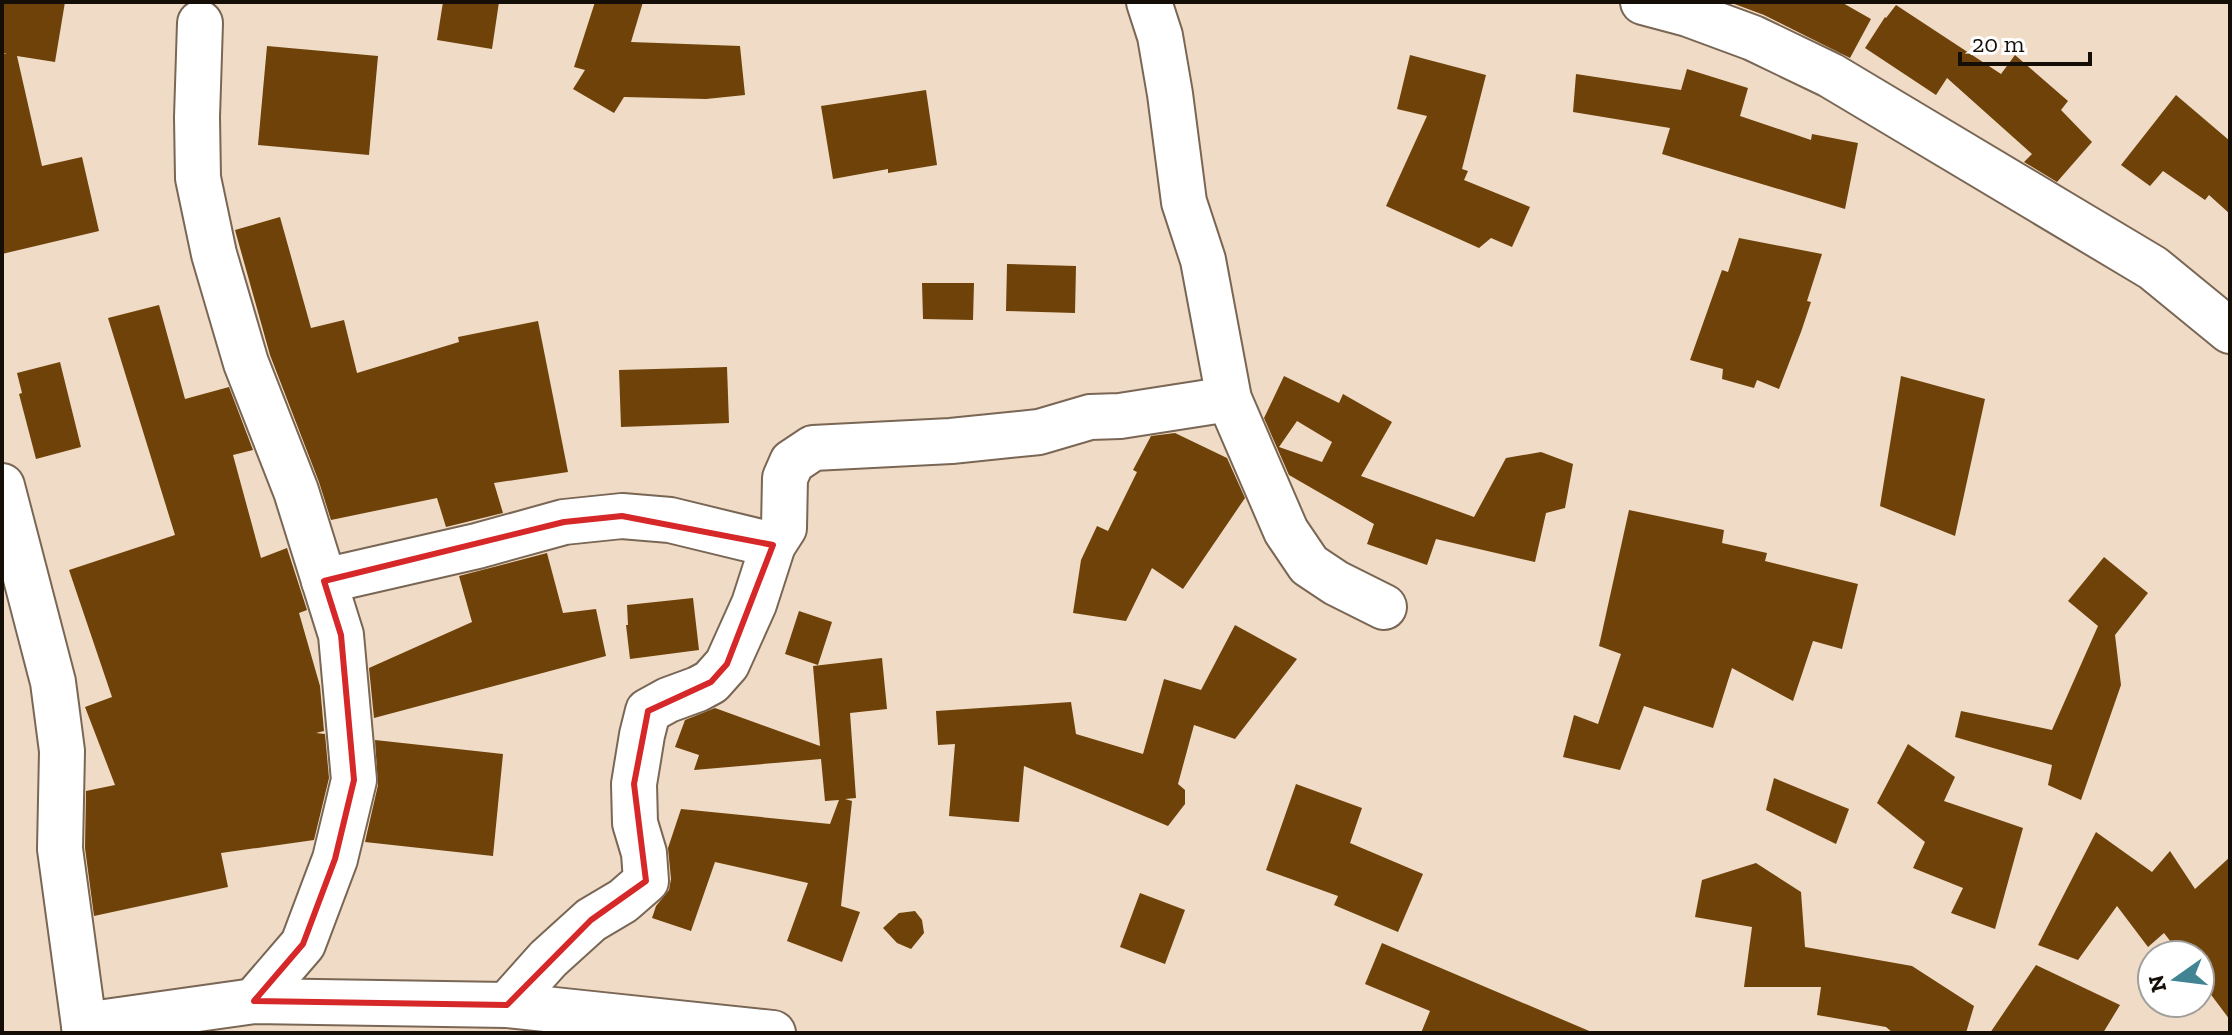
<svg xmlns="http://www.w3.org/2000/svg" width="2232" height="1035" font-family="'Zilla Slab',serif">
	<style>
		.building { fill: #6e4208; fill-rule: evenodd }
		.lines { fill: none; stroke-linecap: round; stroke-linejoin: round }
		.minor-casing { stroke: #796654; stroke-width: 48 }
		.minor { stroke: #fff; stroke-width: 44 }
		.marked { fill: none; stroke: #d62828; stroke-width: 6; stroke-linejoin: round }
	</style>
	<rect width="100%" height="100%" fill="#f0dbc6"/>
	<!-- building -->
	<g class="building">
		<path d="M2,2h63l-10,60 -38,-6 25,110 40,-9 17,74 -97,23v-200h5l-5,-1z"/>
		<path d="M443,2h56l-7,47 -55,-9z"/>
		<path d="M595,2h48l-12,40 109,4 5,49 -39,4 -82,-2 -10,16 -41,-24 12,-19 -11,-3z"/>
		<path d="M1729,2h112l30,17 -21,39 -86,-43z"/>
		<path d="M1896,5l105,69 14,-19 53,46 -7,9 31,32 -35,40 -33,-20 8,-8 -85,-76 -11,17 -71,-47 20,-31 1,1z"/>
		<path d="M267,46l111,10 -9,99 -111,-10z"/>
		<path d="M1410,55l76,20 -24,94 6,2 -4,9 66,27 -18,40 -21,-9 -12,10 -93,-42 41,-90 -30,-7z"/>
		<path d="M1687,69l61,19 -8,28 71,24 1,-6 46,9 -13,66 -183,-55 8,-26 -97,-16 3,-38 105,16z"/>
		<path d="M926,90l11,75 -49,8v-4l-55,10 -12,-73z"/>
		<path d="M2176,95l54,46v73l-21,-19 -4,5 -42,-29 -13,15 -29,-21z"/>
		<path d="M280,217l31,111 33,-8 13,53 102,-31 -1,-5 80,-16 30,151 -74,11 9,30 -57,14 -9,-29 -106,22 -12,-38 -49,-127 -35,-125z"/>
		<path d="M1739,238l83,16 -15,47 4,1 -10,30 -22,57 -22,-9 -3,8 -32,-9 1,-10 -33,-9 32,-90 6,2z"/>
		<path d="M1007,264l69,2 -1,47 -69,-2z"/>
		<path d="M922,283h52l-1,37 -50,-1z"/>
		<path d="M159,305l26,94 44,-12 24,63 -20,5 28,103 26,-10 20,62 -8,3 21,73 4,45 -8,2 9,1 4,44 -15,62 -93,13 7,34 -134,29 -9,-68 1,-57 29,-6 -30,-78 27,-10 -43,-127 106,-35 -67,-217z"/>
		<path d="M60,362l21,85 -45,12 -17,-65 3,-1 -5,-20z"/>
		<path d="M727,367l2,56 -108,4 -2,-57z"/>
		<path d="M1284,376l55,27 4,-9 49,28 -31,54 113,41 32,-59 35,-6 32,12 -8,44 -19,5 -11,49 -99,-23 -9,26 -60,-21 7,-20 -85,-49 -25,-57zM1297,421l35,21 -10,20 -43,-15z"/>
		<path d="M1901,376l84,23 -30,137 -75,-30z"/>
		<path d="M1175,433l52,25 18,40 -62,91 -31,-21 -26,53 -53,-8 8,-53 16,-34 11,5 29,-59 -4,-2 18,-34z"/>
		<path d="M1629,510l95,20 -2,13 45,10 -2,8 93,23 -16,65 -29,-8 -20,60 -61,-33 -19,60 -69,-22 -24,64 -57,-13 11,-42 24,9 23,-70 -22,-8z"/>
		<path d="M547,553l16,60 33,-4 10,47 -232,62 -5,-50 103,-46 -13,-46z"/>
		<path d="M2104,557l44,36 -33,42 6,50 -40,115 -33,-15 4,-20 -97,-28 6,-26 91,19 46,-104 -30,-25z"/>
		<path d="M693,598l6,52 -69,9 -4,-34h2l-1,-20z"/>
		<path d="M799,611l33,11 -14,43 -33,-11z"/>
		<path d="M1235,625l62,34 -62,80 -41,-14 -16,59 7,6v14l-17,22 -144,-60 -5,56 -70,-6 6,-72 -17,1 -2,-34 135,-9 5,32 67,20 21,-75 37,11z"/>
		<path d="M882,658l5,51 -37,4 6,85 -11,1 7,2 -11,105 19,6 -18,50 -55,-21 21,-58 -93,-21 -24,69 -39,-13 4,-12 13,-16 2,-11 -3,-31 13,-39 149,15 9,-24 -14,1 -4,-42 -127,11 5,-15 -24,-8 10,-27 30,-12 105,38 -7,-80z"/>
		<path d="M375,740l128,14 -10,102 -128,-14 13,-57z"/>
		<path d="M1908,744l47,33 -11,24 79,27 -28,101 -44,-16 12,-25 -50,-20 12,-26 -48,-39z"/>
		<path d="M1774,778l75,31 -13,35 -70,-34z"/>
		<path d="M1296,784l66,24 -12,35 73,31 -25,58 -64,-27 4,-9 -72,-26z"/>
		<path d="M2096,832l56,40 18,-21 25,38 35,-32v163l-30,-40v-25h-19l-17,-22 -16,14 -31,-41 -39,54 -40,-15z"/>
		<path d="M1756,863l45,29 4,55 107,19 62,40 -8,27h-73l-7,-6 -69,-12 4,-28h-77l8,-60 -57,-10 7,-37z"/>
		<path d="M1140,893l45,17 -20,54 -45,-17z"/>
		<path d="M915,911l7,9 2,13 -13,16 -14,-6 -14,-15 16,-15z"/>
		<path d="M1382,943l212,90h-173l9,-22 -65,-27z"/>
		<path d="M2036,965l84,40 -17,28h-113z"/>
	</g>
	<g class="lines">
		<!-- minor casing -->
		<g class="minor-casing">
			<g id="minor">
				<path d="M1149,2l11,34 10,58 14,108 19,58 26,139 57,132 23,34 27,18 48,24"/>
				<path d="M1643,2l45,12 65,24 77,37 323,193 77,63"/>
				<path d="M200,23l-3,94 1,61 16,76 32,109 50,128 45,144 13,145 -19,79 -32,85 -49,57"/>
				<path d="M2,486l51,196 9,69 -2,98 25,184"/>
				<path d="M324,581l153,-35 87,-24 58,-6 48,4 103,25"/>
				<path d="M507,1005l41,-46 43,-39 32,-19 23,-20 -2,-28 -9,-30 -1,-39 8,-49 6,-24 20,-11 30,-11 13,-7 16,-18 27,-60 19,-59 11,-17 1,-50 7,-16 21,-14 138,-7 88,-9 51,-15 30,-1 109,-17"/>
				<path d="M84,1025l170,-24 253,4 266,28"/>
			</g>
		</g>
		<!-- minor -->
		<use href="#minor" class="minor"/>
	</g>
	<!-- marked area -->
	<path class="marked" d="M622,516l151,29 -46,119 -16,18 -63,29 -14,73 12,97 -55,39 -84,85 -253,-4 49,-57 32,-85 19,-79 -13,-145 -17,-54 240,-59z"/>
	<!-- border -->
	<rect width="2232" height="1035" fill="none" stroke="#150e07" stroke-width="8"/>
	<!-- north arrow -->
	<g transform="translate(2176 979) rotate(256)"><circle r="38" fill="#ffffff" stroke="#a19f9c" stroke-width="2"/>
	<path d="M0-6L14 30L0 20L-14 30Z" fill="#418494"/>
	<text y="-12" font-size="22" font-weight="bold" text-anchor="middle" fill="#150e07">N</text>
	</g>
	<!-- scale -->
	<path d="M1960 52v12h130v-12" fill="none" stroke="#150e07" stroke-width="4"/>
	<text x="1972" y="52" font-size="24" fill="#150e07" stroke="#ffffff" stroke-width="6" paint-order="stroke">20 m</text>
</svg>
